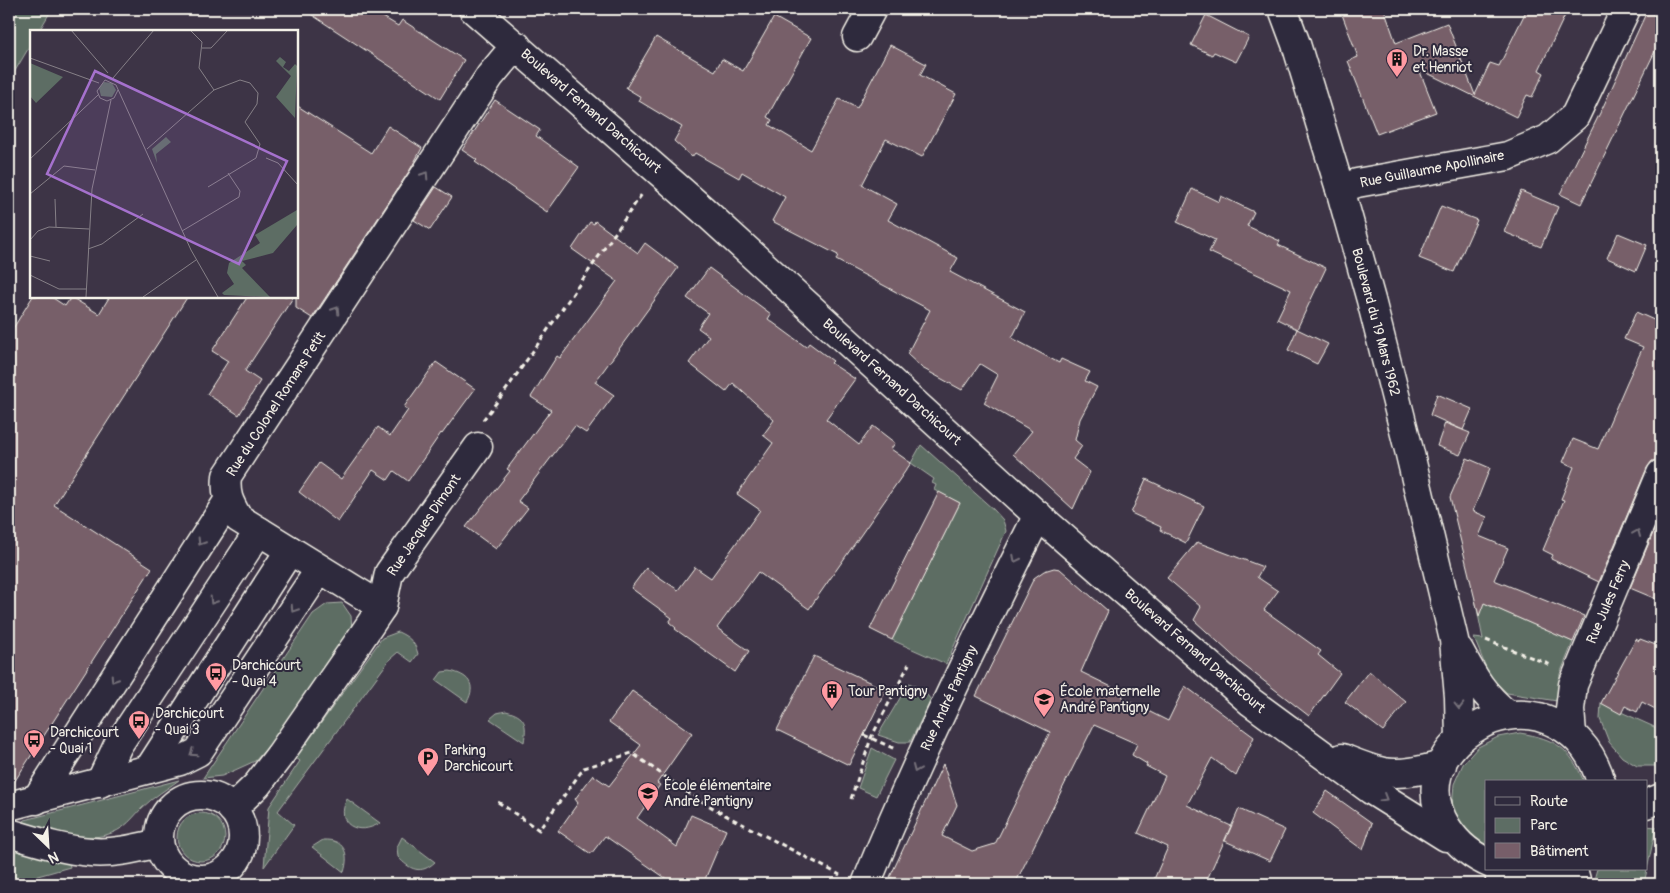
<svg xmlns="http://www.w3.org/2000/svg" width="1670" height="893" font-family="Pangolin,sans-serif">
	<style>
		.green { fill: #5d6d64; stroke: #a8afa6 }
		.building { fill: #775e69; stroke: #f4f1e8 }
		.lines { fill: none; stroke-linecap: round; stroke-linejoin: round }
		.minor-casing { stroke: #f4f1e8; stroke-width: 31 }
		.major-casing { stroke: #f4f1e8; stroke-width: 31 }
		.path { stroke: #f4f1e8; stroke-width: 3; stroke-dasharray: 5 4; stroke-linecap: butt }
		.minor { stroke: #2f2a3d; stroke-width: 28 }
		.major { stroke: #2f2a3d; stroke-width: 28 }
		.oneway { stroke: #747079 }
		.labels { text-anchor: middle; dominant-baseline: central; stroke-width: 4; stroke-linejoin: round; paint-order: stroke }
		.poi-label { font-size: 14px; fill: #f4f1e8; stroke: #2f2a3d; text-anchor: start }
		.street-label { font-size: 14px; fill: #f4f1e8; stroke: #2f2a3d }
		.inset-road { fill: none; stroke: #868087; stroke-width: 1 }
		.view { fill: #a571cd; fill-opacity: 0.15; stroke: #a571cd; stroke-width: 2.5 }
		.inset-edge { fill: none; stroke: #f4f1e8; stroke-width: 2.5 }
	</style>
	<rect width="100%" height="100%" fill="#3d3446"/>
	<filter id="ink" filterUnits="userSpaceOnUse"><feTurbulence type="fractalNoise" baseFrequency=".02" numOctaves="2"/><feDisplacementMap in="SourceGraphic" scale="10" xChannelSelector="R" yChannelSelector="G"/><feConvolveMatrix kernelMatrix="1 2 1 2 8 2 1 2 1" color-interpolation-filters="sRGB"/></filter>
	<g filter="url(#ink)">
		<!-- green -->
		<g class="green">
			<path d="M9,9h43l-13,22h-8v13l-22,37z"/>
			<path d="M921,445l73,65 9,10 3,11 -60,133 -54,-24 68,-137 -26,-13 2,-5 -4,-2 2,-4 -23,-16z"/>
			<path d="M1475,599l98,43 -13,32 -3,27 -50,-8 -18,-18 -15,-37 9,1z"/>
			<path d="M342,603l9,13 1,15 -75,106 -22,24 -33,15 -19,2 110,-164 14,-10z"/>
			<path d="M398,632c11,5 17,10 20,22l-6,8 -14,-10 -8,7 -112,152 16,14 -30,42 5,-60 31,-46 -4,-3 86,-120z"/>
			<path d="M450,671c18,4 27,13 17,31l-31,-22 6,-8z"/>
			<path d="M909,683l14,7 8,10 -21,42h-11l-21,-7z"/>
			<path d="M1601,703l60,27v36h-24l-15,-9 -13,-15 -9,-23z"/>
			<path d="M506,711c20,5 21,13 18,31l-34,-23 7,-6z"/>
			<path d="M1520,733c36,6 50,15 64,49h-98v77l-15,-12 -19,-40 2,-23 9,-20 15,-17 20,-10z"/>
			<path d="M872,748l22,12 -18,36 -18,-8z"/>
			<path d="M179,780c-12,9 -26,17 -37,28 -6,6 -12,14 -19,19 -30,21 -69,4 -100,-5l2,-2z"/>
			<path d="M347,799l33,24c-22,14 -46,1 -33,-24z"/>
			<circle cx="201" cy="837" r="24"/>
			<path d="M1646,826l10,1 -12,57h-48l-1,-8 2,-7h49z"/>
			<path d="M402,837l33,25c-14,13 -25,8 -37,-5l-1,-10z"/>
			<path d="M323,840c21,-1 27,13 21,32l-32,-25z"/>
			<path d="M9,845l60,17 1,5 -61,17z"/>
		</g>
		<!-- building -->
		<g class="building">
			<path d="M303,9h67l28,17 4,-6 62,40 -24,39z"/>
			<path d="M1340,9h44l12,34 51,-20 28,72 15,-32 9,3 28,-57h41l-29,61 5,3 -12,24 -5,-2 -11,22 -97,-48 17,43 -59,22 -29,-73 10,-4z"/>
			<path d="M1648,9h13v30l-80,165 -21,-10 43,-87z"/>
			<path d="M1206,15l43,22 -13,25 -22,-10 -2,3 -21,-10z"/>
			<path d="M774,17l37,21 -44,79 5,3 -3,5 42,25 28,-51 18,9 33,-63 36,19 -6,11 36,19 -34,63 -36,-18 -24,46 35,19 -9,16 70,38 -8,14 75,40 -13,26 47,25 2,-4 29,13 -5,9 12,6 -17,32 -5,21 7,6 -9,13 17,13 -17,37 -60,-55 19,-23 -48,-28 14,-28 -18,-11 -18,26 -40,-22 -15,-14 23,-44 -94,-50 2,-5 -66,-34 13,-24 -43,-25 -3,6 -44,-25 -3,4 -18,-16 8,-14 -43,-26 2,-4 -15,-9 30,-51 59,34 7,-12 21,12z"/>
			<path d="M495,100l45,30 -4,6 43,31 -32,45 -72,-50 2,-2 -15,-10z"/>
			<path d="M296,105l75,48 17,-27 34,22 -12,22 -98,148 -16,-10z"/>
			<path d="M436,187l16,10 -22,33 -16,-10z"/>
			<path d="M1192,189l27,13 2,-6 33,16 -7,14 33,15 -2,4 48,23 -29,61 31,15 -11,20 -29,-14 9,-21 -20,-10 14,-29 -82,-38 6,-12 -38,-18z"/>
			<path d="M1521,191l37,16 -17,40 -37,-15z"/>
			<path d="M1441,206l36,14 -23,52 -35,-14z"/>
			<path d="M595,221l43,32 7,-10 33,25 -83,114 19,13 -28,38 -11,-7 -57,75 10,7 -32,41 -30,-22 44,-56 -3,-2 44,-59 -20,-13 26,-41 3,2 57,-77 -45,-32 18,-27 4,2z"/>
			<path d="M1618,233l29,12 -11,26 -29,-13z"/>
			<path d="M709,268l62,46 -3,5 38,28 3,-4 24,18 -2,2 24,16 -29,40 33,26 14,-19 22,17 -4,6 20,14 -102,146 -51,-37 -41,56 32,23 -14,21 -60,-43 1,-1 -7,-6 3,-4 -41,-30 15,-20 32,22 17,-23 16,11 49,-68 -23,-16 36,-51 -10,-8 11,-15 -41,-37 -7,9 -37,-29 20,-27 -11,-8 10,-15 -21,-15z"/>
			<path d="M33,296h17l15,10 6,-9 28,17 11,-18h78l-134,209 98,63 -143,222v-455z"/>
			<path d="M248,296h46l-49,75 15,10 -21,34 -32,-21 21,-33 -16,-10z"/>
			<path d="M1661,310v149l-9,2 -5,7 -48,114 -48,-23 2,-4 -10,-5 21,-50 -3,-1 13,-32 -11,-5 10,-23 25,10 29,-67 16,-35 -19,-8 12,-27 20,9z"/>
			<path d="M436,362l39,27 -33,45 -1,-1 -33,48 -14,-10 -6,9 -15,-10 -35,52 -39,-30 20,-29 22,16 37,-52 12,9 18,-26 -4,-3z"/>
			<path d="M1437,394l35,15 -9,21 -33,-15z"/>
			<path d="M1445,423l25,10 -10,22 -23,-9z"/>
			<path d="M1467,458l23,10 -17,43 14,6 -8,19 29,12 -14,32 90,36 -11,26 -89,-39 -5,13 -29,-119z"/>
			<path d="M1146,479l58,27 -18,37 -26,-13 1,-3 -30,-14z"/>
			<path d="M939,492l21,11 -68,137 -22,-11z"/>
			<path d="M1661,514v87l-31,-13z"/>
			<path d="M1197,542l66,25 -6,10 21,14 -14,19 57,41 -3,4 22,18 -31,43 -67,-52 -48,-44 7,-13 -34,-29z"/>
			<path d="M1054,568l6,1 48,42 -27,61 43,21 -2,5 46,23 17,-35 69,51 -18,39 -24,-18 -25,47 44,21 -26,58h-53l16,-37 -30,-14 27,-57 -19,-10 1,-2 -15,-9 5,-11 -43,-19 -79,159h-111l-14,-7 53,-113 14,41 -15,31 30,15 23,-7 55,-112 -74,-36 58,-118 10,-7z"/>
			<path d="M1636,639l3,2 1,-2 21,8v65l-19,-10 -5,10 -12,-6 -4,8 -20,-11z"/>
			<path d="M814,656l72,34 -37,75 -72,-35z"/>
			<path d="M1369,671l37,31 -23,29 -38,-29z"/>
			<path d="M632,691l60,42 -35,50 3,2 -23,33 40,29 14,-32 35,15 -23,54h-29l-69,-48 -14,18 -33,-23 20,-28 -3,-4 18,-24 16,11 32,-41 -32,-23z"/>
			<path d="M1327,791l45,32 -9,27 -50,-37z"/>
			<path d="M1239,809l46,21 -15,31 -45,-20z"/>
		</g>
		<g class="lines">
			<!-- minor casing -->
			<g class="minor-casing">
				<g id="minor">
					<path d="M1283,9l13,35 44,145 31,111 38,150 45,190 5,57 1,42"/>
					<path d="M857,37l15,-28"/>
					<path d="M1340,189l17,-6 151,-27 40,-17 27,-23 51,-107"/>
					<path d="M382,607l-144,-89c-9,-16 -13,-23 -11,-42l263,-400 15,-18 12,-12"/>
					<path d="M1459,650c15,28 24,45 49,65"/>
					<path d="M1572,734l-2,-25 3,-24 88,-211"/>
					<path d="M149,769l141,-219"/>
					<path d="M100,783l18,-38 141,-214"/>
					<circle cx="201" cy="837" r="42"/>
					<path d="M36,800l192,-299"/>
					<path d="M9,806l171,-45 18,-9 122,-183"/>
					<path d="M232,809l25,-24 23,-30 79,-114 23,-34 7,-34 89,-126"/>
					<path d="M9,833c27,8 54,17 82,19 23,2 46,-4 68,-9"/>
					<path d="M1573,869l4,15"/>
					<path d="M1500,879l3,5"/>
					<path d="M866,884c51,-125 111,-247 172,-369"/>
				</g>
			</g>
			<!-- major casing -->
			<g class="major-casing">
				<g id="major">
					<path d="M473,9l229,200 332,303 217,190 120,88 75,47"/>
					<path d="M1342,758c13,5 27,11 41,14 20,3 40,-2 59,-7"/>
					<path d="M1646,804l15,-6"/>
					<path d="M1561,869c-100,24 -176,-87 -84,-142 18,-11 41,-15 62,-10 32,9 53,33 62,65"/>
				</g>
			</g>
			<!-- path -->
			<g class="path">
				<path d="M483,420l23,-30 136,-196"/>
				<path d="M1486,640l65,25"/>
				<path d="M864,735l31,14"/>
				<path d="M851,799l20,-61 38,-74"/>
				<path d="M498,802l41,28 45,-62 48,-15 56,40 37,22 115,60"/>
			</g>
			<!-- minor -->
			<use href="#minor" class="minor"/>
			<!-- major -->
			<use href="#major" class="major"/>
		</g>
		<!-- one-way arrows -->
		<defs><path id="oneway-chevron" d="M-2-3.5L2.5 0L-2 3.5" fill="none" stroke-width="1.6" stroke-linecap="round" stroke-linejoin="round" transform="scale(1.25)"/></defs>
		<g class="oneway">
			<use href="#oneway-chevron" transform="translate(425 175) rotate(-57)"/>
			<use href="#oneway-chevron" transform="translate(336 310) rotate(-57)"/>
			<use href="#oneway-chevron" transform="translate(1637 533) rotate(-67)"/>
			<use href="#oneway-chevron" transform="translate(201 542) rotate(122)"/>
			<use href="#oneway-chevron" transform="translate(1016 559) rotate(117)"/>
			<use href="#oneway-chevron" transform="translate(213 601) rotate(123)"/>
			<use href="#oneway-chevron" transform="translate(294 609) rotate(123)"/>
			<use href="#oneway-chevron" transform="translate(114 679) rotate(123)"/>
			<use href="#oneway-chevron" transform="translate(1459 706) rotate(89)"/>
			<use href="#oneway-chevron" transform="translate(193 753) rotate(146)"/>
			<use href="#oneway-chevron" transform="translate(916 769) rotate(113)"/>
			<use href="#oneway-chevron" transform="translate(1384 798) rotate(31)"/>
		</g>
	</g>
	<!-- icons -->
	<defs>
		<g id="building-pin" transform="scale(1.125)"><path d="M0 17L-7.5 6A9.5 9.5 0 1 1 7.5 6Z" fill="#ff9aa2" stroke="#2f2a3d"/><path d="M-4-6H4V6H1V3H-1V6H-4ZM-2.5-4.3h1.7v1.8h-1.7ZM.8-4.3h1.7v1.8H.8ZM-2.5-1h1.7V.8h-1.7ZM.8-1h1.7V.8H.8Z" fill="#111"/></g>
		<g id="bus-pin" transform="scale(1.125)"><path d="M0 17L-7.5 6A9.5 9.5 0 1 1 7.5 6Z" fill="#ff9aa2" stroke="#2f2a3d"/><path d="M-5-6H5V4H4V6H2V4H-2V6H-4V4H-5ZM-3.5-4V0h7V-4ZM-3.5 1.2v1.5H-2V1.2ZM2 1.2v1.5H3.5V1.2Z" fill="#111"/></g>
		<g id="school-pin" transform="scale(1.125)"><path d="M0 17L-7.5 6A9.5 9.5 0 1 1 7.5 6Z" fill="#ff9aa2" stroke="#2f2a3d"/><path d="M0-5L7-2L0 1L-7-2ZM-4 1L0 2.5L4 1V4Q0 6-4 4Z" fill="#111"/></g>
		<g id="parking-pin" transform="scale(1.125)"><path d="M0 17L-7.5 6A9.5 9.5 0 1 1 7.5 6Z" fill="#ff9aa2" stroke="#2f2a3d"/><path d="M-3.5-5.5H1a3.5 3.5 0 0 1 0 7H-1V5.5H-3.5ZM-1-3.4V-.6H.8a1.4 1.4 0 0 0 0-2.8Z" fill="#111"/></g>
	</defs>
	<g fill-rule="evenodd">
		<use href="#building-pin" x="1397" y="59"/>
		<use href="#bus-pin" x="216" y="673"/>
		<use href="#building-pin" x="832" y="691"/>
		<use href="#school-pin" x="1044" y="699"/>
		<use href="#bus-pin" x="139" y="721"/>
		<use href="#bus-pin" x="34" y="740"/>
		<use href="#parking-pin" x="428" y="758"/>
		<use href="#school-pin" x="648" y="793"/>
	</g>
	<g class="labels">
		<!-- poi labels -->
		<g class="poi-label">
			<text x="1413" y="51">Dr. Masse<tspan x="1413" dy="16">et Henriot</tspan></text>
			<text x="232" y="665">Darchicourt<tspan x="232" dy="16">- Quai 4</tspan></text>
			<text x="848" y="691">Tour Pantigny</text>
			<text x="1060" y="691">École maternelle<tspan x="1060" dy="16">André Pantigny</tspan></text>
			<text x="155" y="713">Darchicourt<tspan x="155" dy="16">- Quai 3</tspan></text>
			<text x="50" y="732">Darchicourt<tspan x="50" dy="16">- Quai 1</tspan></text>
			<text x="444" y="750">Parking<tspan x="444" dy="16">Darchicourt</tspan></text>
			<text x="664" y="785">École élémentaire<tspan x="664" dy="16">André Pantigny</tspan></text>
		</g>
		<!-- street labels -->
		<g class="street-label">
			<text transform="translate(591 111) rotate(41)">Boulevard Fernand Darchicourt</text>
			<text transform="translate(1432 169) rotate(-11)">Rue Guillaume Apollinaire</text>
			<text transform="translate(1376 322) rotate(75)">Boulevard du 19 Mars 1962</text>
			<text transform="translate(892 382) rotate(42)">Boulevard Fernand Darchicourt</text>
			<text transform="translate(276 404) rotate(-57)">Rue du Colonel Romans Petit</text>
			<text transform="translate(424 525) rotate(-56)">Rue Jacques Dimont</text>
			<text transform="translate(1608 602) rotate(-67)">Rue Jules Ferry</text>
			<text transform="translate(1195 651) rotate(41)">Boulevard Fernand Darchicourt</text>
			<text transform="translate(949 698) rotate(-65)">Rue André Pantigny</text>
		</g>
	</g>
	<!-- overview -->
	<g transform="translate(30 30)">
		<rect width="268" height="268" fill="#3d3446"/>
		<path d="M250,27l6,5 -3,5 6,4 6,-7 2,2 -2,52 -19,-21 15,-21 -15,-15zM0,33l33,14 -27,26 -6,-7zM74,52l8,1 4,7 -4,7 -11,-1 -2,-8zM136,107l5,5 -15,12 1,9 -5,-14zM267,180v15l-24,28 -31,8 4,4 -4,3 28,29 -46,-2 -2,-2 12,-9 -7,-11 2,-10 31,-20 -5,-8z" fill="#5d6d64"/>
		<path class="inset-road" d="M41,0l37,43M160,0l12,12 -3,26 15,22M172,18h9l17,-18M0,28l69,25M83,48l41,-48M88,60l-4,8 -7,3 -7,-3 -3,-7 8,-11 11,5 75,165 27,47M117,119l67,-59 26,-10 10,3 8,10 -1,11 -12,18 15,22 -4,14M236,128l12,5 20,22M0,129l68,-64M178,157l48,-29M0,164l34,-28 31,4M25,169l1,28M152,201l57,-34 1,-6 -12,-18M0,210l8,-9 11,-4 40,2M58,219l14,-5 41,-30M0,226l20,5M0,245l29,14h27M56,267l6,-108 19,-89M113,267l53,-37"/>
		<path class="view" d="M65,41l192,90 -48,103 -192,-90z"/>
		<rect width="268" height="268" class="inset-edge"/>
	</g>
	<!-- margin -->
	<rect width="1670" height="893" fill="none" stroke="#2f2a3d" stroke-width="30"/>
	<rect x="15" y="15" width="1640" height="863" fill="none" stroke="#f4f1e8" stroke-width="2" filter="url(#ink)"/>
	<!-- legend -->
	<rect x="1485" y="780" width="162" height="90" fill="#2f2a3d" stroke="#7e7a81"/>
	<rect x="1495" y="797" width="25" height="8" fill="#2f2a3d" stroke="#7e7a81"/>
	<text x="1530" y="806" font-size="15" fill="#f4f1e8">Route</text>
	<rect x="1495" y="818" width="25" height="15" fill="#5d6d64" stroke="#7e7a81"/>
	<text x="1530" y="830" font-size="15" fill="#f4f1e8">Parc</text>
	<rect x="1495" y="843" width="25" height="15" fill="#775e69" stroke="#7e7a81"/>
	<text x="1530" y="856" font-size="15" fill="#f4f1e8">Bâtiment</text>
	<!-- north arrow -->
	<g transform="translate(48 846) rotate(155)" stroke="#2f2a3d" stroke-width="4" paint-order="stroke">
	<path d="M0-4L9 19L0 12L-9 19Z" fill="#f4f1e8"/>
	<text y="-8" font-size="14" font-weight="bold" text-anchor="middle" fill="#f4f1e8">N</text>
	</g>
</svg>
